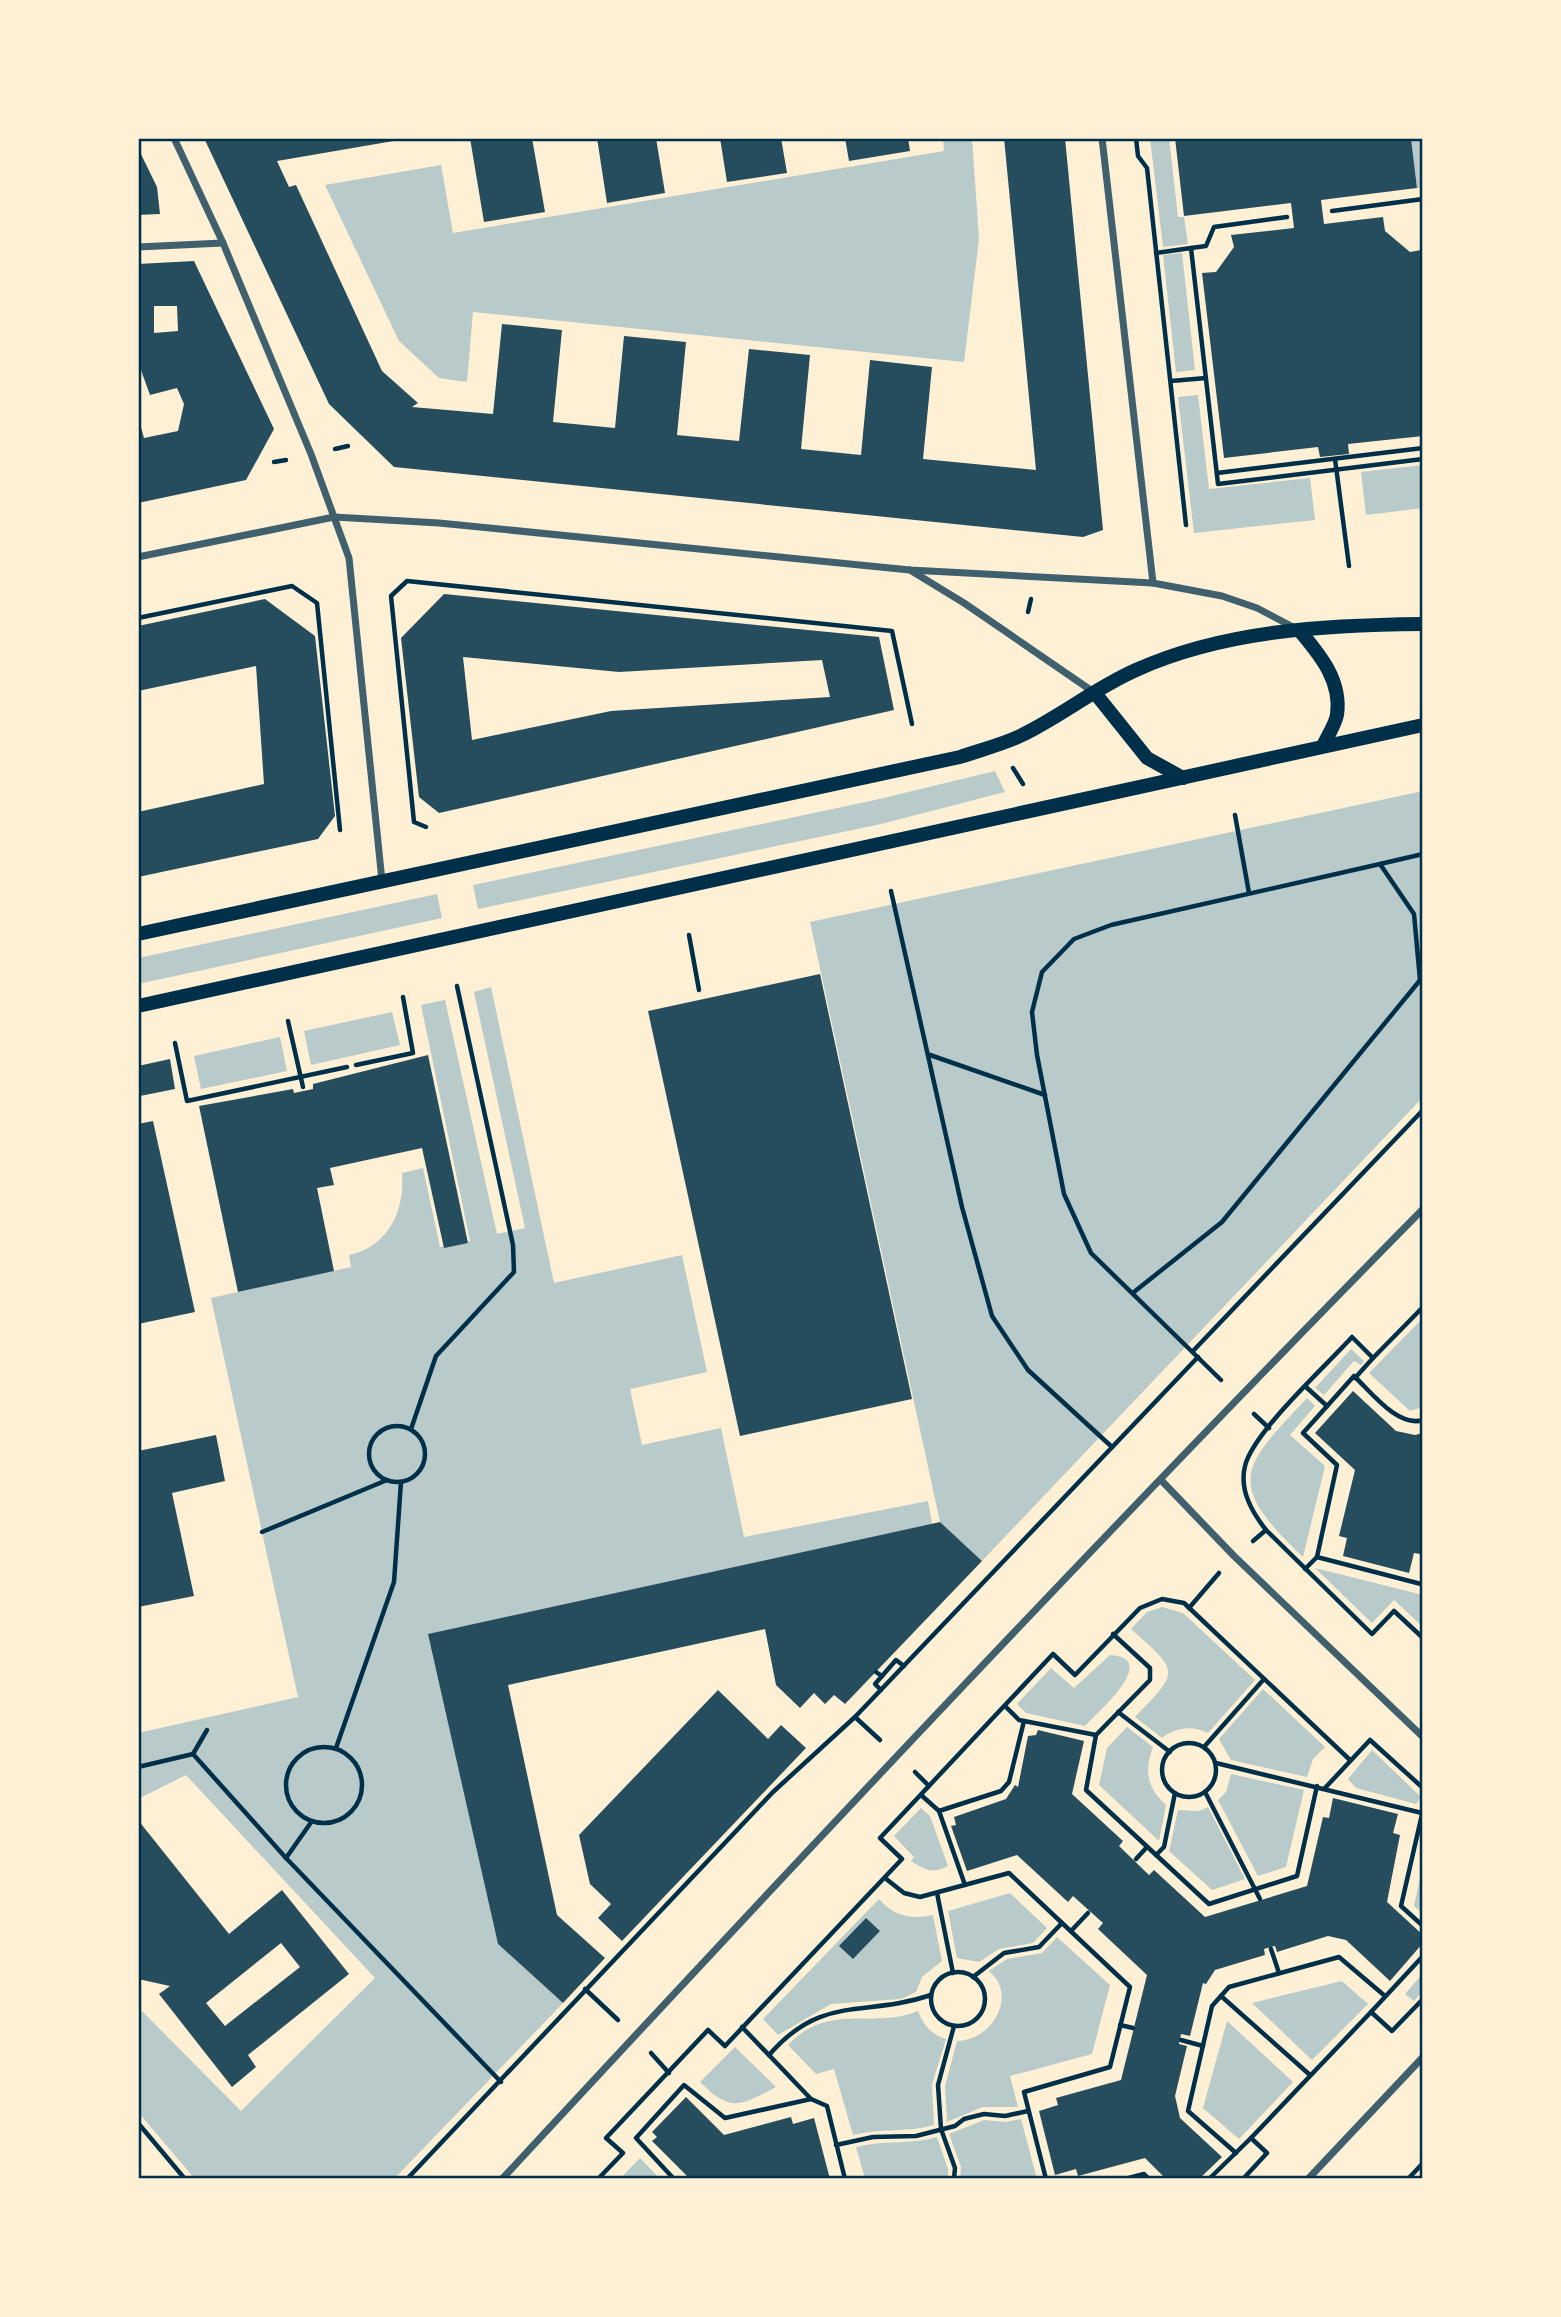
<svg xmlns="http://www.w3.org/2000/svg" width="1561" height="2317" font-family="Commissioner,sans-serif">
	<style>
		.green { fill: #b9caca }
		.building { fill: #264d5e; fill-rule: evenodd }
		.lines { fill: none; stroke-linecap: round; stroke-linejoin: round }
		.path { stroke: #003049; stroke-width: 4.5 }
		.minor { stroke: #3f606c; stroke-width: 7 }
		.secondary { stroke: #003049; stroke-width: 14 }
		.neatline { fill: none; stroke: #003049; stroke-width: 2.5 }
	</style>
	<rect width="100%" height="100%" fill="#fdf0d5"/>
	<!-- green -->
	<g class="green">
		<path d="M943,138h29l7,101 -15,123 -491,-50 -6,70 -28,-4 -40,-37 -74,-156 116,-20 12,68 491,-82z"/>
		<path d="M1150,138h19l9,79h6l4,27 -25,3z"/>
		<path d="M1411,138h12v49l-6,1z"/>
		<path d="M1182,253l13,117 -19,2 -13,-117z"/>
		<path d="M1198,395l11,94 101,-11 5,42 -121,13 -16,-136z"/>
		<path d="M1423,465v43l-57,7 -5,-43z"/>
		<path d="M995,771l10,21 -124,32 -403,85 -5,-24 402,-85z"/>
		<path d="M1423,791v306l-441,464 -42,-39 -130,-600z"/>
		<path d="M437,894l5,24 -304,66v-26z"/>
		<path d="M491,987l63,296 128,-28 25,117 -77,17 12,56 79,-17 23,109 184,-36 4,23 -503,110 69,310 65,59 -169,176h-199l-57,-67v-105l103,104 134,-133 -189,-203 -48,24v-66l160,-36 -87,-399 140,-31 -2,-12c40,-9 56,-45 53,-82l21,-5 17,79 30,-6 -49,-236 24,-5 52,234 28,-6 -51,-236z"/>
		<path d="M392,1012l8,33 -89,20 -7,-34z"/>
		<path d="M280,1037l7,34 -86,18 -7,-33z"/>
		<path d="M1423,1318v89l-13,4 -41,-38z"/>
		<path d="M1351,1349l13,12 -3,4 -7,-4 -30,34 -9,-7z"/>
		<path d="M1307,1398l8,8 -25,29 35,31 -22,91c-78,-74 -63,-88 4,-159z"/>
		<path d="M1315,1568l108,27v32l-29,-27 -22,23z"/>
		<path d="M1162,1607l21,6 72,67 -47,53c-15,-8 -33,-6 -46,5l-27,-21c46,-47 44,-45 -4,-88l16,-17z"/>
		<path d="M1110,1655c51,3 -12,57 -25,71l-59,-13 -9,-9 34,-36 23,20z"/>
		<path d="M1263,1689l62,58 -12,12 -6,18 -76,-17 -12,-21z"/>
		<path d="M1127,1727l26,20c-9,23 -6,41 13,58l-7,36 -60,-56 8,-37z"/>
		<path d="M1372,1750l49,47 -5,7 -60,-16 -8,-9z"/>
		<path d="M1231,1774l73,16 -18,77 -28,9 -40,-76 8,-8z"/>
		<path d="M1208,1807l37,72 -33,11 -43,-39 9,-41 21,1z"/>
		<path d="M921,1808l9,8 18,50c-16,8 -23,4 -37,-5l3,-4 -20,-21z"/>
		<path d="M1423,1864v50l-9,-8z"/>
		<path d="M1010,1893l37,35 -14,15 -34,6 -20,13 -22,-4 -9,-47z"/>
		<path d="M879,1899c14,17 33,21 54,16l9,46 -20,16 -6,15 -15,7 -70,5 -53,31 -15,-16z"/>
		<path d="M1057,1937l53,48 -18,69 -82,22 8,31h-35l-36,15 -2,-36 12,-45c34,0 62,-45 32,-70l18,-12 35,-6z"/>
		<path d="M1423,1973v18l-9,10 -9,-7z"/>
		<path d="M1342,1981l26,23 -56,56 -60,-57z"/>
		<path d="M918,2011c6,15 13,23 28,28l-14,46 2,40c-27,8 -54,3 -81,10l-19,-66 -18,5 -28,-29c42,-44 84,-15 130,-34z"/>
		<path d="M1227,2021l66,61 -54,57 -36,-31z"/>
		<path d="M735,2047l41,40c-36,19 -45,26 -76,-5z"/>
		<path d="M1021,2119l16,60h-77l1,-12 -12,-33 35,-14 22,2z"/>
		<path d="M937,2137l11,32v10h-83l-9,-32c27,-7 54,-2 81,-10z"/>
		<path d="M640,2158l20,21h-40z"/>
	</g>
	<!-- building -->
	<g class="building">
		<path d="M204,138h207l-134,23 12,26 7,-2 86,186 36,32 -6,4 81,7 9,-90 60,6 -9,92 62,6 9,-92 62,6 -9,93 62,6 10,-92 61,6 -9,94 60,6 9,-95 62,7 -9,92 113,11 -32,-332h61l38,392 -20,7 -689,-70 -65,-63z"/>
		<path d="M470,138h62l13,74 -61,10z"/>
		<path d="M597,138h59l9,55 -58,10z"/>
		<path d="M720,138h61l6,35 -60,9z"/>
		<path d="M845,138h63l2,13 -61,10z"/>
		<path d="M1175,138h236l6,50 -96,12 3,24 59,-7 2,14 25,21 11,-2 2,186 -75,8 1,10 -29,3 -2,-10 -94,11 -22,-185 14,-1 18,-25 -3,-12 63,-7 -3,-25 -107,13z"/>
		<path d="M138,148l19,39 3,27 -22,1z"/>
		<path d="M194,261l80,168 -28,51 -108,23v-86l6,21 34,-7 6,-27 -7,-16 -27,7 -8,-22 -4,-14v-95zM154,306h23l1,25 -24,2z"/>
		<path d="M444,594l435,43 15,73 -455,103 -20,-16 -18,-159zM463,657l156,15 203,-12 8,37 -219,14 -139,29z"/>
		<path d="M265,599l50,37 20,180 -17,23 -180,38v-65l126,-28 -8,-118 -118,25v-65z"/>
		<path d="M820,974l92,425 -172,37 -92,-425z"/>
		<path d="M428,1055l40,188 -24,5 -22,-100 -92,20 4,17 -17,3 17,83 -96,21 -39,-186 94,-17 1,4 19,-4v-5z"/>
		<path d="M170,1059l5,30 -35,7 -2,-30z"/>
		<path d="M153,1121l42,191 -57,12v-200z"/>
		<path d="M1353,1391l43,40 19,4 8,-2v107l-3,14 -6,-1 -5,20 -66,-17 4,-18 -8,-2 16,-66 -40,-37z"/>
		<path d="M216,1435l9,46 -53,12 22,103 -56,11v-156z"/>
		<path d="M940,1522l42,39 -137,143 -11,-9 -9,9 -11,-11 -14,15 -24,-23 -11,-56 -257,56 49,230 48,43 -42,45 -65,-59 -70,-310z"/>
		<path d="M718,1690l50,49 13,-14 25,23 -184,193 -24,-23 13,-14 -21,-20 -11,-49z"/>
		<path d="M1038,1730l46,11 -12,53 51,47 -4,5 30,29 5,-5 51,47 102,-31 16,-69 6,1 4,-20 65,16 -5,19 7,2 -13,67 36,33v8l-33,38 -44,-41 -18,-4 -51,16 -2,-6 -11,3 1,6 -50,15 -9,14 -3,-1 -13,53 -9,-2 -2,10 8,2 -12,50 5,22 42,39 -23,22h-33l-21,-21 -67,18 -2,-7 -21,6 -16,-64 19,-6 -2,-7 65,-18 26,-105 -49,-46 5,-6 -30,-27 -5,6 -51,-47 -50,16 -16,-45 5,-1 -2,-8 52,-18 9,-14 3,2 10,-51 8,-1z"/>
		<path d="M138,1820l91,114 53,-44 67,84 -101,81 8,12 -24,20 -73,-93 11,-8 -32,-7zM281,1943l19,24 -75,59 -19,-23z"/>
		<path d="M866,1918l14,13 -27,28 -14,-13z"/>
		<path d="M686,2097l38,38 67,-18 2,7 21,-6 16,61h-140l-38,-38 5,-4 -5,-5z"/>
	</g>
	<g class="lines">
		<!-- path -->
		<g class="path">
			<path d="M1136,138l2,18 9,12 39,357"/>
			<path d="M1332,211l91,-12"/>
			<path d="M1191,248l15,-2 8,-19 73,-10"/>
			<path d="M1156,253l35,-5 27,236 205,-25"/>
			<path d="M1171,381l35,-3"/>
			<path d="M335,449l13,-3"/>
			<path d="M1335,459l14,107"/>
			<path d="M274,462l12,-2"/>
			<path d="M1217,473l206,-25"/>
			<path d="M1028,612l3,-13"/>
			<path d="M138,618l154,-32 25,17 23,227"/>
			<path d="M1013,768l10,16"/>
			<path d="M1235,815l14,78"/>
			<path d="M426,827l-12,-5 -23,-226 16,-15 485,50 20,93"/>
			<path d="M1380,864l43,-10"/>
			<path d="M891,891l71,316 30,109 36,54 84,77"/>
			<path d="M689,935l10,55"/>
			<path d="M288,1021l15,66"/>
			<path d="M175,1043l12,58 160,-34"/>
			<path d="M930,1055l115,40"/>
			<path d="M356,1065l57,-12 -10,-56"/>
			<path d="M138,1118v1"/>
			<path d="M1134,1292l88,-70 199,-243"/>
			<path d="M1423,1307l-50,51 -21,-21c-26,29 -99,95 -107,129 -6,24 7,46 21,64l106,104 22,-23 29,27"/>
			<path d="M1193,1351l230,-241"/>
			<path d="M1355,1378l18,-20"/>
			<path d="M1221,1380l-130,-127 -27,-59 -27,-139 -5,-43 10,-40 32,-33 37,-14 269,-61 34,50 6,66"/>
			<path d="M1306,1387l21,19"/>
			<path d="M1254,1414l15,14"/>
			<circle cx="397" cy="1454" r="28"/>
			<path d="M411,1429l25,-73 78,-84 -1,-27 -56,-259"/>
			<path d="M262,1532l125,-52"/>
			<path d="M1253,1541l13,-11"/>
			<path d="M1317,1557l20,-92 -34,-32 51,-57c17,16 44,52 69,44"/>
			<path d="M1305,1569l12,-12 104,27 2,-4"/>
			<path d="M1189,1608l30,-35"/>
			<path d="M1113,1634l37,34v12l-54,55 -10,55 123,114 88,-28 20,-90"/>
			<path d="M876,1672l6,4"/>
			<path d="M881,1690l-6,-6 21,-24 8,6"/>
			<path d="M1005,1706l14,14 77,15"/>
			<path d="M1118,1712l52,40"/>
			<path d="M855,1717l25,23"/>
			<circle cx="1189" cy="1770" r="27"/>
			<path d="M1204,1747l60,-68"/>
			<circle cx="324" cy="1785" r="38"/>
			<path d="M336,1748l58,-166 7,-100"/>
			<path d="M193,1754l93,104 215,224"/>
			<path d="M1216,1763l206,50"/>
			<path d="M138,1767l55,-13 14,-24"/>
			<path d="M915,1772l14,14"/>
			<path d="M1325,1788l45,-48 53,48"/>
			<path d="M1205,1792l55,107"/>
			<path d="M921,1795l18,16 62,-20 8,-9 15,-61"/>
			<path d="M1423,1810l-22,96 22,20"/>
			<path d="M939,1811l26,74"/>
			<path d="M1156,1855l8,-8 11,-54"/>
			<path d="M286,1858l26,-37"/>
			<path d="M1136,1859l11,-12"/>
			<path d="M885,1878l19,15 16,4 89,-24 121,114 -20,80 -86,25 22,87"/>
			<path d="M937,1893l16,80"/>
			<path d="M1071,1931l17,-18"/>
			<path d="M1271,1949l8,24"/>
			<circle cx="958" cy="1999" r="27"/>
			<path d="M973,1977l31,-24 35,-6 23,-24"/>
			<path d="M585,1989l33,31"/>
			<path d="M1221,1996l89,79"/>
			<path d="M1371,2012l52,-56"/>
			<path d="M1120,2025l13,3"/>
			<path d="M954,2026l-16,59 3,44 14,39 -1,11"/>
			<path d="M742,2027l69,72"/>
			<path d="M1181,2040l22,6"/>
			<path d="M651,2053l18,20"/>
			<path d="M769,2055c54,-62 95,-37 162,-60"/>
			<path d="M138,2123l47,56"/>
			<path d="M836,2145l37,-8 43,-1 39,-10 9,-7 20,-5 21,2 23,-5"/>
			<path d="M1236,2153l-48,-42 24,-105 17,-19 110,-30 46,39"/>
			<path d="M407,2179l366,-387 82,-75 343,-360"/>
			<path d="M598,2179l25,-26 -17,-15 102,-108 17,16 177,-187 -22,-21 173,-184 22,21 65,-67 22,-9 22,4 166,157"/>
			<path d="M674,2179l-38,-41 48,-53 41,33 86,-19 16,7 18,73"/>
			<path d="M1125,2179l19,-5 5,5"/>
			<path d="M1209,2179l42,-41"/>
			<path d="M1243,2179l24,-26 -16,-15 120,-126 21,19 31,-32"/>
			<path d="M1408,2179l15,-16"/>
		</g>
		<!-- minor -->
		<g class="minor">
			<path d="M174,138l49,105 88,211 38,104 33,323"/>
			<path d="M1102,138l51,445"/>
			<path d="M138,247l85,-4"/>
			<path d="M138,557l196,-40 105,6 471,47 243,13 69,13 35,12 38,20"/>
			<path d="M910,570l54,33 131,90"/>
			<path d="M1161,1480l73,76 189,181"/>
			<path d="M502,2179c303,-327 608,-652 921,-970"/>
			<path d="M1308,2179l115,-122"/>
		</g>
		<!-- secondary -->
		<g class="secondary">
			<path d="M1299,630c20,24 43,50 38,85 -2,10 -10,22 -14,31"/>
			<path d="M1095,693l52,65 36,20"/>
			<path d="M138,934l822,-177c20,-7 41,-12 60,-21 40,-19 75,-48 116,-66 88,-40 191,-45 287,-46"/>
			<path d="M138,1006l1285,-281"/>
		</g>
	</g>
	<!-- border -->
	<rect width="1561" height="2317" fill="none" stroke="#fdf0d5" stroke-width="280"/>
	<rect x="140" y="140" width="1281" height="2037" class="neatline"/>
</svg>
